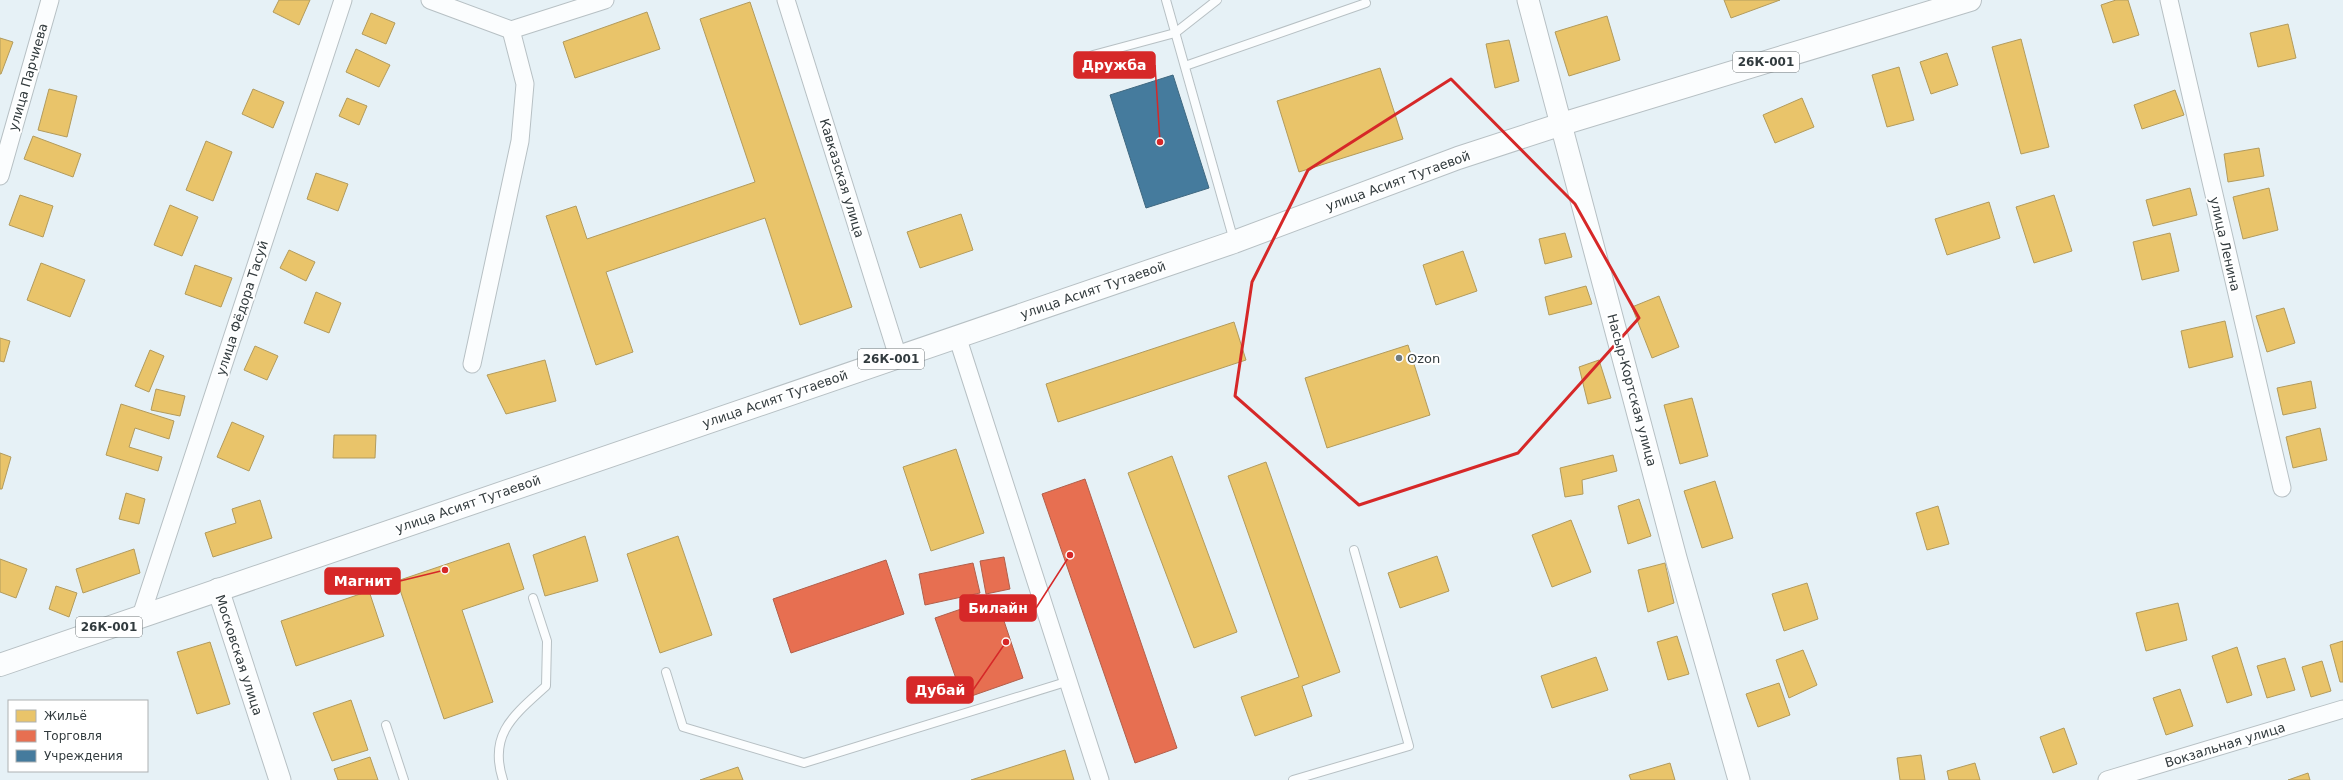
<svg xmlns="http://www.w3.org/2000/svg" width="2343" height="780" font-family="'DejaVu Sans',sans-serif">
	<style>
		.homes { fill: #e9c46a; stroke: #b29b5d }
		.shops { fill: #e76f51; stroke: #b15f4b }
		.public { fill: #457b9d; stroke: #3f6880 }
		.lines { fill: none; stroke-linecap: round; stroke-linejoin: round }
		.service-casing { stroke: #b7c0c4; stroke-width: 10 }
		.minor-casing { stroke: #b7c0c4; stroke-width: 19 }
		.tertiary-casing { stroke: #b7c0c4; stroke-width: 23 }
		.primary-casing { stroke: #b7c0c4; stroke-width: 24 }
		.service { stroke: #fbfdfe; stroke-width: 8 }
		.minor { stroke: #fbfdfe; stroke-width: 17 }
		.tertiary { stroke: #fbfdfe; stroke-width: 21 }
		.primary { stroke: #fbfdfe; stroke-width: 22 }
		.marked { fill: none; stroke: #d62828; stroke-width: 3; stroke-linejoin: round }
		.poi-dot { fill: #717b7e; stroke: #fff; stroke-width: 1.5 }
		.labels { text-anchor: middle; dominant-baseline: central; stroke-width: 4; stroke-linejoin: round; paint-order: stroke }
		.shield { fill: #fff; stroke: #707678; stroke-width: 1 }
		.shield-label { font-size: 12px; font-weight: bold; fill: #323b3e }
		.street-label { font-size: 13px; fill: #323b3e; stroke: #fff }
		.poi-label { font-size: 13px; fill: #323b3e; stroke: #fff; text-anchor: start }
		.leader { fill: none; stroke: #d62828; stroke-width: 1.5 }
		.callout-dot { fill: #d62828; stroke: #fff; stroke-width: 1.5 }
		.callout { fill: #d62828; stroke: #d62828; stroke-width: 1.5 }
		.callout-label { font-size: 14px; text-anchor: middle; font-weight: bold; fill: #fff }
	</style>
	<rect width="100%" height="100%" fill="#e6f1f6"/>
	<!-- homes -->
	<g class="homes">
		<path d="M279,0h31l-11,25 -26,-13z"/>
		<path d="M1724,0h56l-49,18z"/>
		<path d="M2116,0h12l11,35 -26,8 -12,-38z"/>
		<path d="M750,2l102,305 -52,18 -35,-107 -159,54 27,80 -37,13 -50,-149 30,-10 11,33 168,-57 -55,-163z"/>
		<path d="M647,12l13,37 -85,29 -12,-36z"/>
		<path d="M371,13l24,10 -9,21 -24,-10z"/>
		<path d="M1607,16l13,44 -51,16 -14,-44z"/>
		<path d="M2288,24l8,34 -38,9 -8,-34z"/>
		<path d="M0,38l13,4 -12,32h-1z"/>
		<path d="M2021,39l28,108 -28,7 -29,-107z"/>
		<path d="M1509,40l10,41 -24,7 -9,-44z"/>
		<path d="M356,49l34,16 -11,22 -33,-15z"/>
		<path d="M1947,53l11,32 -27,9 -11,-32z"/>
		<path d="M1899,67l15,53 -27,7 -15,-52z"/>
		<path d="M1380,68l23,71 -104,33 -22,-71z"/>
		<path d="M49,89l28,7 -10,41 -29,-7z"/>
		<path d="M253,89l31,13 -11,26 -31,-14z"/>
		<path d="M2175,90l9,25 -42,14 -8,-24z"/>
		<path d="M347,98l20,8 -8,19 -20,-9z"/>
		<path d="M1802,98l12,29 -39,16 -12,-28z"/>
		<path d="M33,136l48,18 -8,23 -49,-18z"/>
		<path d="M206,141l26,11 -19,49 -27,-11z"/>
		<path d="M2259,148l5,28 -36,6 -4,-28z"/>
		<path d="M316,173l32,11 -10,27 -31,-12z"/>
		<path d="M2190,188l7,27 -44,11 -7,-26z"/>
		<path d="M2269,188l9,42 -35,9 -10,-42z"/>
		<path d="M20,195l33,11 -10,31 -34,-12z"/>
		<path d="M2054,195l18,56 -38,12 -18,-56z"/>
		<path d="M1989,202l11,36 -53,17 -12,-36z"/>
		<path d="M170,205l28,12 -16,39 -28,-11z"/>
		<path d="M961,214l12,36 -53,18 -13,-36z"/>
		<path d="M1565,233l7,24 -27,7 -6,-25z"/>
		<path d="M2170,233l9,38 -37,9 -9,-38z"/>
		<path d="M289,250l26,12 -9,19 -26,-13z"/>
		<path d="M1463,251l14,40 -41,14 -13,-40z"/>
		<path d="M41,263l44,17 -15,37 -43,-17z"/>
		<path d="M195,265l37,13 -11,29 -36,-13z"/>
		<path d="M1586,286l6,18 -43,11 -4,-18z"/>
		<path d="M316,292l25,11 -12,30 -25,-10z"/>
		<path d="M1659,296l20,51 -27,11 -20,-51z"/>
		<path d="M2284,308l11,35 -28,9 -11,-36z"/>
		<path d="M2225,321l8,36 -44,11 -8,-37z"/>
		<path d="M1234,322l12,38 -188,62 -12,-38z"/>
		<path d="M0,338l10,3 -6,21 -4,-1z"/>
		<path d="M1408,345l22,70 -103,33 -22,-70z"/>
		<path d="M255,346l23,10 -11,24 -23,-10z"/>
		<path d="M150,350l14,6 -15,36 -14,-6z"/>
		<path d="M545,360l11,41 -50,13 -19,-39z"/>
		<path d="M1599,360l12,38 -23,6 -9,-37z"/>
		<path d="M2311,381l5,27 -33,7 -6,-27z"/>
		<path d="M156,389l29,7 -5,20 -29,-6z"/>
		<path d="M1692,398l16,58 -28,8 -16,-59z"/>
		<path d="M121,404l53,17 -5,18 -34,-11 -6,19 33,10 -4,14 -52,-16z"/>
		<path d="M232,422l32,14 -15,35 -32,-14z"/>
		<path d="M2320,428l7,32 -34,8 -7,-31z"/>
		<path d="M334,435h42l-1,23h-42z"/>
		<path d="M956,449l28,84 -53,18 -28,-84z"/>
		<path d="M0,453l11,4 -9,32h-2z"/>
		<path d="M1613,455l4,16 -35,9 1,14 -18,3 -5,-29z"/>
		<path d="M1172,456l65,176 -43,16 -66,-175z"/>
		<path d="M1266,462l74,210 -38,14 10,30 -57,20 -14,-39 58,-20 -71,-201z"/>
		<path d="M1715,481l18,57 -31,10 -18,-57z"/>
		<path d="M126,493l19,6 -6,25 -20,-5z"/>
		<path d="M1639,499l12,37 -23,8 -10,-38z"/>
		<path d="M260,500l12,38 -59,19 -8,-24 31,-10 -4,-14z"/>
		<path d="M1938,506l11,38 -22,6 -11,-37z"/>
		<path d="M1571,520l20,52 -39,15 -20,-52z"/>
		<path d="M585,536l13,45 -53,15 -12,-41z"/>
		<path d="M678,536l34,99 -52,18 -33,-99z"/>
		<path d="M509,543l15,46 -62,21 31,92 -49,17 -47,-138z"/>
		<path d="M134,549l6,24 -57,20 -7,-24z"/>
		<path d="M1437,556l12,35 -49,17 -12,-35z"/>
		<path d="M0,559l27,10 -11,29 -16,-6z"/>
		<path d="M1665,563l9,40 -26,9 -10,-42z"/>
		<path d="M1807,583l11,36 -34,12 -12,-37z"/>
		<path d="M56,586l21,7 -8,24 -20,-8z"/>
		<path d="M369,591l15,45 -88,30 -15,-45z"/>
		<path d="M2178,603l9,37 -41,11 -10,-38z"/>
		<path d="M1677,636l12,38 -21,6 -11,-38z"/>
		<path d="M2343,641v41h-3l-10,-37z"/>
		<path d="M210,642l20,62 -33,10 -20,-62z"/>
		<path d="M2237,647l15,48 -25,8 -15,-47z"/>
		<path d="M1803,650l14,35 -28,13 -13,-38z"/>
		<path d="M1596,657l12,33 -56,18 -11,-32z"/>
		<path d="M2285,658l10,32 -28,8 -10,-32z"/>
		<path d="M2322,661l9,30 -20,6 -9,-30z"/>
		<path d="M1779,683l11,32 -32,12 -12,-33z"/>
		<path d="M2180,689l13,37 -27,9 -13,-37z"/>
		<path d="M351,700l17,50 -36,11 -19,-48z"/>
		<path d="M2064,728l13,36 -24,9 -13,-36z"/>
		<path d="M1065,750l9,30h-103z"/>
		<path d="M1921,755l4,25h-25l-3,-22z"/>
		<path d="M370,757l8,23h-40l-4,-11z"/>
		<path d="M1670,763l5,17h-44l-2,-5z"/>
		<path d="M1975,763l5,17h-31l-2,-9z"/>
		<path d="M738,767l5,13h-43z"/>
		<path d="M2308,773l2,7h-22z"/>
	</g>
	<!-- shops -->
	<g class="shops">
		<path d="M1085,479l92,269 -42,15 -93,-269z"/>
		<path d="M1004,557l6,32 -24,5 -6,-33z"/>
		<path d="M886,560l18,54 -113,39 -18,-54z"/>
		<path d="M973,563l7,30 -55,12 -6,-31z"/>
		<path d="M996,597l27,81 -60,21 -28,-81z"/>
	</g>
	<!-- public -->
	<path class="public" d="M1173,75l36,113 -63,20 -36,-113z"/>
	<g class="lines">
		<!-- service casing -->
		<g class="service-casing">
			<g id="service">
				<path d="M1166,0l68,241"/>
				<path d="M1093,55l82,-22 42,-33"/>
				<path d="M1185,66l181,-63"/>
				<path d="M666,672l17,55 121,36 265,-82"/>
				<path d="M386,725l18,55"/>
				<path d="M503,780c-15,-46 11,-65 43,-94l1,-45 -14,-43"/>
				<path d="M1293,780l116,-34 -55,-196"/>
			</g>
		</g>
		<!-- minor casing -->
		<g class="minor-casing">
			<g id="minor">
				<path d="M430,0l81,30 94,-30"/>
				<path d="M786,0l112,357"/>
				<path d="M2169,0l113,488"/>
				<path d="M0,176l50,-176"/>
				<path d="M957,336l143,444"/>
				<path d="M472,364l48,-223 5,-57 -14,-54"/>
				<path d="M141,616l202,-616"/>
				<path d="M2107,780l236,-71"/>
			</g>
		</g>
		<!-- tertiary casing -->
		<g class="tertiary-casing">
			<g id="tertiary">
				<path d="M1528,0l148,558 63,222"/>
				<path d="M218,589l62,191"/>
			</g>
		</g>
		<!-- primary casing -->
		<g class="primary-casing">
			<path id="primary" d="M0,665l1234,-423 224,-84 104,-34 408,-124"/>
		</g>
		<!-- service -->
		<use href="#service" class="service"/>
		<!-- minor -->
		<use href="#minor" class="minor"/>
		<!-- tertiary -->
		<use href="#tertiary" class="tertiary"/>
		<!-- primary -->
		<use href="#primary" class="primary"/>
	</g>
	<!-- marked area -->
	<path class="marked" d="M1451,79l124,125 64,114 -121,135 -159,52 -124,-109 17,-114 56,-112z"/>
	<!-- markers -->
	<circle class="poi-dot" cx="1399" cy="358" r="4"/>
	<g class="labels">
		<!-- shield labels -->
		<g class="shield">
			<rect x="1733" y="52" width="66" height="20" rx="3"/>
			<rect x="858" y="349" width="66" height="20" rx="3"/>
			<rect x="76" y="617" width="66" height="20" rx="3"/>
		</g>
		<g class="shield-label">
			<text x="1766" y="62">26К-001</text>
			<text x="891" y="359">26К-001</text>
			<text x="109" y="627">26К-001</text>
		</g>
		<!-- street labels -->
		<g class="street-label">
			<text transform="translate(28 77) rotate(-74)">улица Парчиева</text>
			<text transform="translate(842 178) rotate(73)">Кавказская улица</text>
			<text transform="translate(1398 181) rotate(-20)">улица Асият Тутаевой</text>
			<text transform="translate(2225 244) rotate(77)">улица Ленина</text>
			<text transform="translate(1093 290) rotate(-19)">улица Асият Тутаевой</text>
			<text transform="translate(242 308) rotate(-72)">улица Фёдора Тасуй</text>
			<text transform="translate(1632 390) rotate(75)">Насыр-Кортская улица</text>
			<text transform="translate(775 399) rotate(-19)">улица Асият Тутаевой</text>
			<text transform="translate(468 504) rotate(-19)">улица Асият Тутаевой</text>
			<text transform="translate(239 655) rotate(72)">Московская улица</text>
			<text transform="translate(2225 745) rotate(-17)">Вокзальная улица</text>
		</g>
		<!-- poi labels -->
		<g class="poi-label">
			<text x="1407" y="358">Ozon</text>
		</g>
	</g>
	<!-- callouts -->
	<path class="leader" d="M1160 142L1155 65M445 570L400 581M1070 555L1036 608M1006 642L973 690"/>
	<g class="callout-dot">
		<circle cx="1160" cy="142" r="4"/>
		<circle cx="445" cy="570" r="4"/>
		<circle cx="1070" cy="555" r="4"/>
		<circle cx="1006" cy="642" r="4"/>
	</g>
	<g class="callout">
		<rect x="1074" y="52" width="81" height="26" rx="4"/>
		<rect x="325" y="568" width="75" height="26" rx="4"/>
		<rect x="960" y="595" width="76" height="26" rx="4"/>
		<rect x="907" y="677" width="66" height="26" rx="4"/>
	</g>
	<g class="callout-label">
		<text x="1114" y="70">Дружба</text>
		<text x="363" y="586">Магнит</text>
		<text x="998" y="613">Билайн</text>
		<text x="940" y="695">Дубай</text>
	</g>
	<!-- legend -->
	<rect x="8" y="700" width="140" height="72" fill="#ffffff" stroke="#adb1b2"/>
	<rect x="16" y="710" width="20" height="12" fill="#e9c46a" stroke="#adb1b2"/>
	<text x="44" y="720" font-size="12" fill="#323b3e">Жильё</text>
	<rect x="16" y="730" width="20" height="12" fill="#e76f51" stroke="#adb1b2"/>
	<text x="44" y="740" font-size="12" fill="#323b3e">Торговля</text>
	<rect x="16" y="750" width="20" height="12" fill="#457b9d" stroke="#adb1b2"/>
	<text x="44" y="760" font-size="12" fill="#323b3e">Учреждения</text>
</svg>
